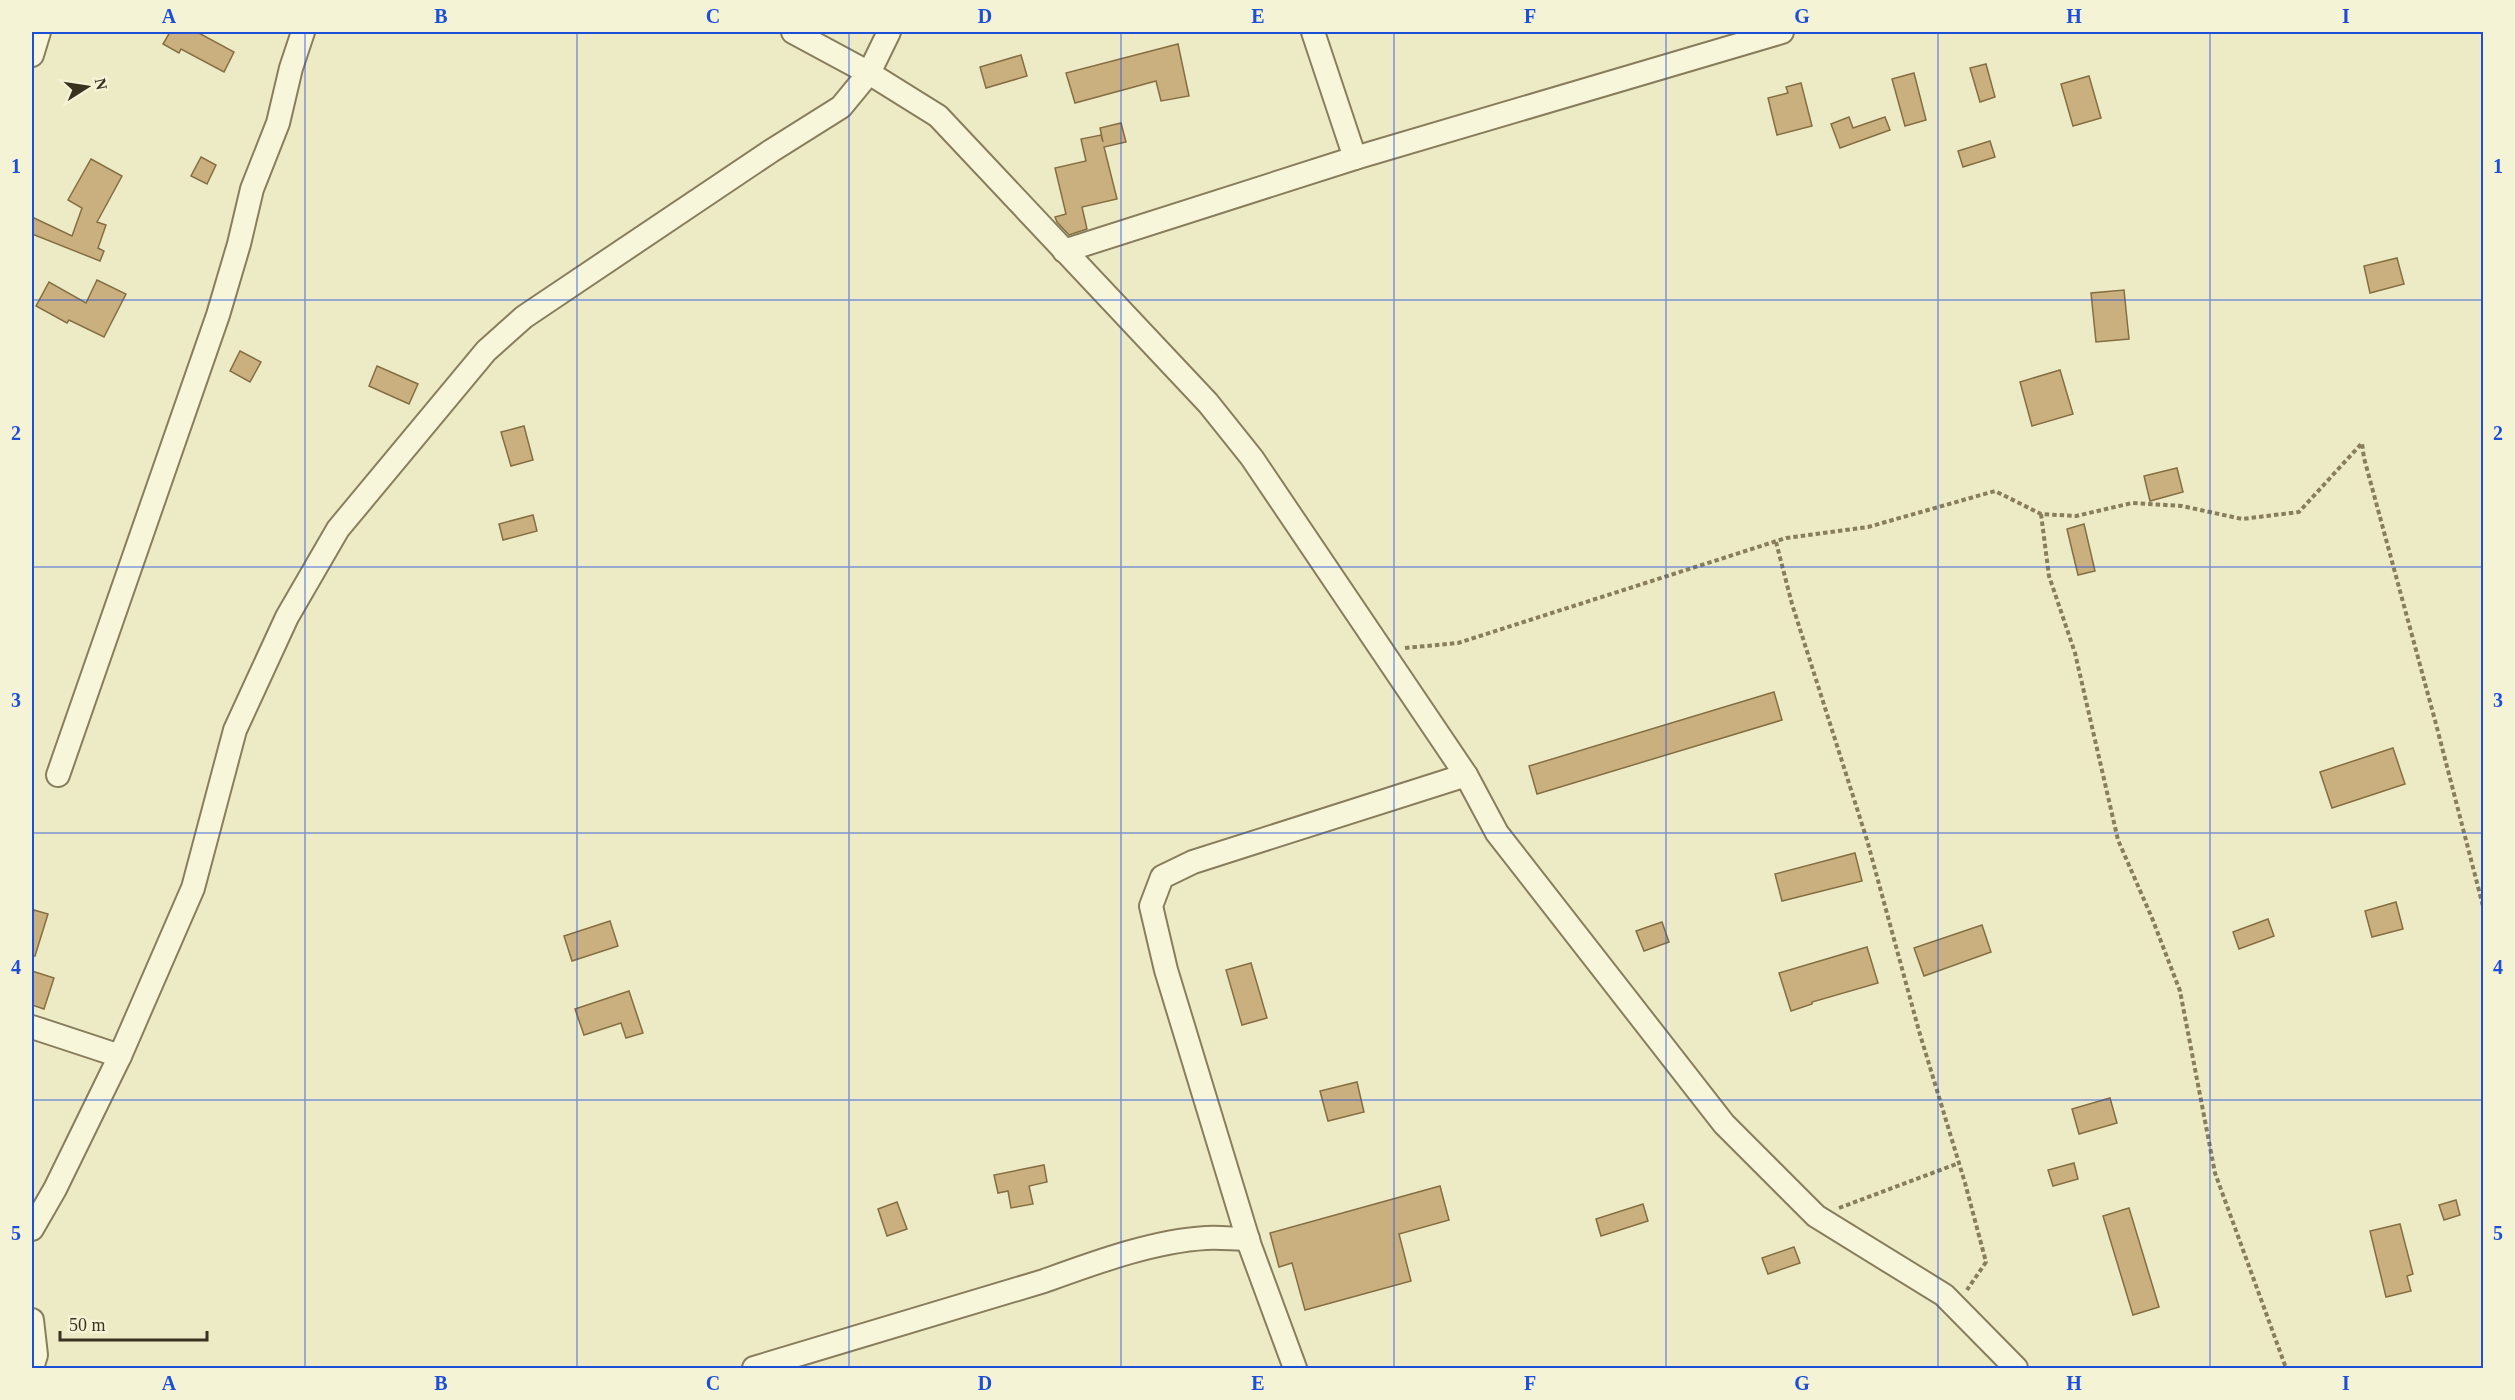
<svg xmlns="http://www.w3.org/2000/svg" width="2515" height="1400" font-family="'Times New Roman',serif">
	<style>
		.building { fill: #cab07e; stroke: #866e43; stroke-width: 1.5 }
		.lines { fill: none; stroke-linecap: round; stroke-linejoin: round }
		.minor-casing { stroke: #887e5d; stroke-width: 26 }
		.path { stroke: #887e5d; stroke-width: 4; stroke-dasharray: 4.5 3; stroke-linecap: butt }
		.minor { stroke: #f8f6da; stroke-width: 22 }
		.grid { fill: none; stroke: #1d4ed8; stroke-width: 1.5; stroke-opacity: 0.55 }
		.neatline { fill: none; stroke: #1d4ed8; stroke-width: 2 }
		.grid-label { font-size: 20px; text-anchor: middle; font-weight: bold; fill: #1d4ed8 }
	</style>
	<rect width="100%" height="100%" fill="#edebc6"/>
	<!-- building -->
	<g class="building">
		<path d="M170,32h27l37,20 -10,20 -43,-23 -2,4 -16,-9z"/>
		<path d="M1178,44l11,52 -28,5 -5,-20 -81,22 -9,-30z"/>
		<path d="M1021,55l6,21 -41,12 -6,-21z"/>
		<path d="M1986,64l9,33 -15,5 -10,-34z"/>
		<path d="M1914,73l12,47 -21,6 -13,-47z"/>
		<path d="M2089,76l12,42 -28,8 -12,-42z"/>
		<path d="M1801,83l11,43 -35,9 -9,-37 20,-5 -2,-6z"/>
		<path d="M1849,117l4,11 32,-11 5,13 -50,18 -9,-24z"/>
		<path d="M1121,123l5,19 -22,5 13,52 -35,8 5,22 -18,6 -12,-13 -2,-5 11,-3 -11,-46 31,-7 -5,-22 20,-4 2,7 -3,-14z"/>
		<path d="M1990,141l5,16 -32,10 -5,-16z"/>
		<path d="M201,157l15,8 -9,19 -16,-8z"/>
		<path d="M91,159l31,17 -25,46 9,3 -8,23 6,3 -4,10 -68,-27v-17l40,19 10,-28 -14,-8z"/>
		<path d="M2397,258l7,26 -34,9 -6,-27z"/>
		<path d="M97,280l29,14 -22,43 -35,-17 -2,3 -31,-17 13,-24 37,21z"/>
		<path d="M2124,290l5,49 -33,3 -5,-49z"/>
		<path d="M240,351l21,11 -11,20 -20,-11z"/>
		<path d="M377,366l41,18 -9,20 -40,-18z"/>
		<path d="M2060,370l13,44 -41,12 -12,-44z"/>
		<path d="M524,426l9,34 -22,6 -10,-34z"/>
		<path d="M2177,468l6,24 -33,9 -6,-25z"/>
		<path d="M533,515l4,16 -34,9 -4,-16z"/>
		<path d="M2084,524l11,47 -17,4 -11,-46z"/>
		<path d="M1774,692l8,28 -245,74 -8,-28z"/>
		<path d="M2393,748l12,36 -73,24 -12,-36z"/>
		<path d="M1855,853l7,28 -80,20 -7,-27z"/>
		<path d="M2396,902l7,27 -31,8 -7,-26z"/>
		<path d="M34,910l14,4 -13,42h-3v-38z"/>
		<path d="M2268,919l6,17 -35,13 -6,-17z"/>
		<path d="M610,921l8,25 -46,15 -8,-25z"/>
		<path d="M1662,922l7,20 -25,9 -8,-20z"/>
		<path d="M1982,925l9,27 -67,24 -10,-28z"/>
		<path d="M1867,947l11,36 -66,19v2l-21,7 -12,-38z"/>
		<path d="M1251,963l16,55 -25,7 -16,-55z"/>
		<path d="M32,971l22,7 -10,31 -12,-4z"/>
		<path d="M629,991l14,42 -17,5 -5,-15 -37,12 -9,-26z"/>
		<path d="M1357,1082l7,30 -36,9 -8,-30z"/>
		<path d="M2110,1098l7,25 -38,11 -7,-25z"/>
		<path d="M2074,1163l4,16 -25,7 -5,-16z"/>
		<path d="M1044,1165l3,17 -18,4 4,18 -22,4 -3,-17 -10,2 -4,-18z"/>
		<path d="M1440,1186l9,34 -50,14 12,47 -106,29 -13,-47 -13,4 -9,-34z"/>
		<path d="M2456,1200l4,15 -16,5 -5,-15z"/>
		<path d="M897,1202l10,27 -20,7 -9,-27z"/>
		<path d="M1643,1204l5,17 -47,15 -5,-17z"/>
		<path d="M2129,1208l30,99 -26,8 -30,-99z"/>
		<path d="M2400,1224l13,50 -6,2 4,15 -25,6 -16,-66z"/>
		<path d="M1794,1247l6,16 -32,11 -6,-16z"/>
	</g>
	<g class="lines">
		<!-- minor casing -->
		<g class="minor-casing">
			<g id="minor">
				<path d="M793,32l76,41 69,43 270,287 44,55 214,317 31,58 227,291 92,92 128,79 72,73"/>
				<path d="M1313,32l42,126"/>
				<path d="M32,55l7,-23"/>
				<path d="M1064,251l291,-93 427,-126"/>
				<path d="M58,775l160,-460 21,-71 13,-55 26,-66 13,-55 12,-36"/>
				<path d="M32,1027l88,29"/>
				<path d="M32,1229l23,-40 65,-133 73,-168 42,-158 52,-113 51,-88 148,-178 38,-34 247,-166 70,-44 28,-34 20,-41"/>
				<path d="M32,1320l4,35 -4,13"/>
				<path d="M754,1368l290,-87c50,-18 109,-40 162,-43 14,-1 28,1 42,1"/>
				<path d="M1295,1368l-45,-122 -84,-276 -15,-64 11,-29 31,-15 273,-87"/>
			</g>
		</g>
		<!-- path -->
		<g class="path">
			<path d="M2041,514l8,62 26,77 43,187 34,78 28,73 35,182 71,195"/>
			<path d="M1776,542l16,62 75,236 52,191 46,152 21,79 -19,28"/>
			<path d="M1405,648l53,-5 328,-105 82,-11 127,-36 46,23 35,2 56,-13 50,3 60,13 57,-7 63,-69 2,15 72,266 48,186"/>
			<path d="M1839,1208l120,-45"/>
		</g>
		<!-- minor -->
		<use href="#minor" class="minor"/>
	</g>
	<!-- grid -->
	<path class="grid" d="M305,32v1336M577,32v1336M849,32v1336M1121,32v1336M1394,32v1336M1666,32v1336M1938,32v1336M2210,32v1336M32,300h2452M32,567h2452M32,833h2452M32,1100h2452"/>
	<!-- border -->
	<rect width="2515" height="1400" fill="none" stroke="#f5f3d6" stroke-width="66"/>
	<!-- north arrow -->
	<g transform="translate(87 87) rotate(78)" stroke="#f5f3d6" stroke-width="4.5" paint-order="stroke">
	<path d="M0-4.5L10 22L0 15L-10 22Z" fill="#393220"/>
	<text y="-9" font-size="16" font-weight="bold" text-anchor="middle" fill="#393220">N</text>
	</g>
	<!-- scale -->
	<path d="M60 1331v9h147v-9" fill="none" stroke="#393220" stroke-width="3"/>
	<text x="69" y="1331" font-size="18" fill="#393220" stroke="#f5f3d6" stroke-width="4.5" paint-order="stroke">50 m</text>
	<rect x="33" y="33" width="2449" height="1334" class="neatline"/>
	<g class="grid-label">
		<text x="169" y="23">A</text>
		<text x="441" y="23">B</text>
		<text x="713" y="23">C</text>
		<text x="985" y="23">D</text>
		<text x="1258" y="23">E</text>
		<text x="1530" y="23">F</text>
		<text x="1802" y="23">G</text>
		<text x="2074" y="23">H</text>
		<text x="2346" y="23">I</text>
		<text x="16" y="173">1</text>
		<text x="2498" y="173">1</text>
		<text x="16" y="440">2</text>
		<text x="2498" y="440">2</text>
		<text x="16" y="707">3</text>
		<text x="2498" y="707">3</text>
		<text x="16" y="974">4</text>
		<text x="2498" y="974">4</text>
		<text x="16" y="1240">5</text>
		<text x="2498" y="1240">5</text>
		<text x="169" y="1390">A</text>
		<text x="441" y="1390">B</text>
		<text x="713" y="1390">C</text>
		<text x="985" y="1390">D</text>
		<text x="1258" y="1390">E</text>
		<text x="1530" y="1390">F</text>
		<text x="1802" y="1390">G</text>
		<text x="2074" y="1390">H</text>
		<text x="2346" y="1390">I</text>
	</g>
</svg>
